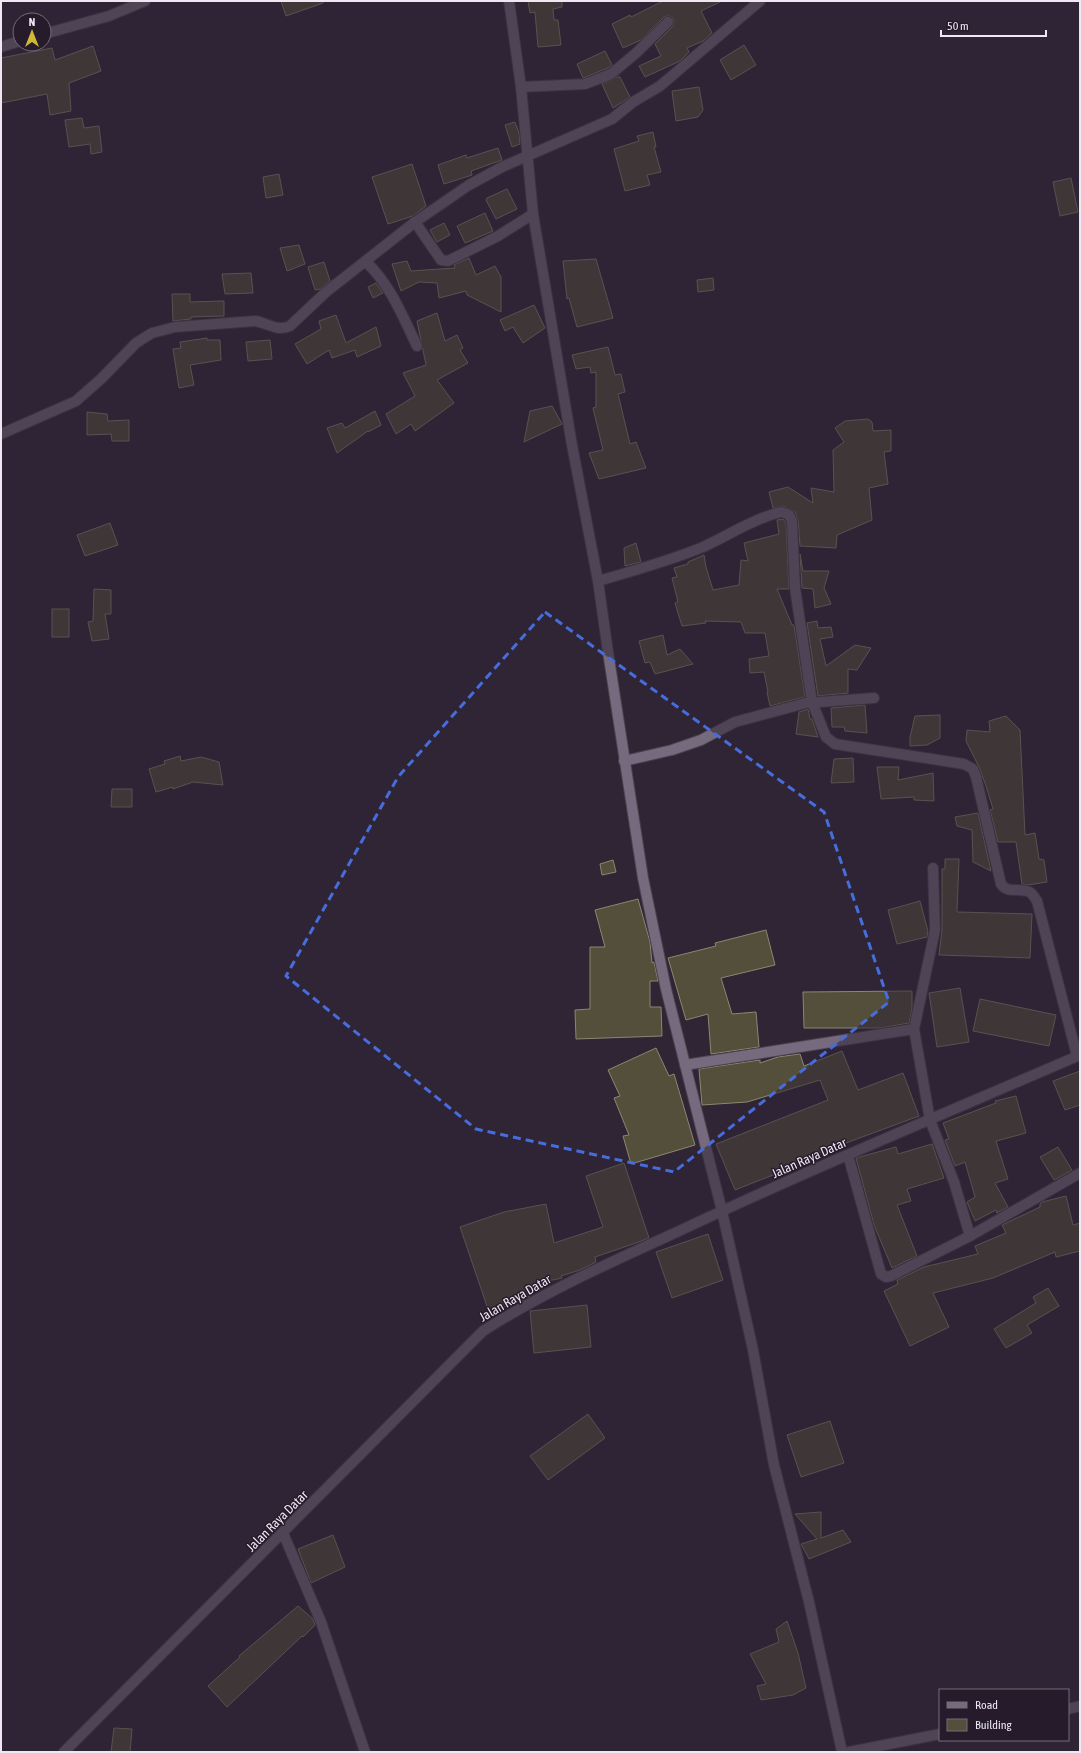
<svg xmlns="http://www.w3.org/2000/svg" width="1081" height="1753" font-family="'Asap Condensed',sans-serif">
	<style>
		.building { fill: #534f3b; stroke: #8b8771 }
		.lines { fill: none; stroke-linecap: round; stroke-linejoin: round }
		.minor-casing { stroke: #4b4250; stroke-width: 12 }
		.minor { stroke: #766a7e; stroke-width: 10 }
		.marked { fill: none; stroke: #476ddd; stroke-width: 3; stroke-dasharray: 8 5; stroke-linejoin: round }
		.labels { text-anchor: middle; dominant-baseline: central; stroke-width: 3; stroke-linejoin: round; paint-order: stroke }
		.street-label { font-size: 13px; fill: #eee8f3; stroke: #251b2b }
	</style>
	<rect width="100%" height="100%" fill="#2f2535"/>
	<!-- building -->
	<g class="building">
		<path d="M281,1h42v2l-37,13z"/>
		<path d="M528,1h34v6l-9,2 1,11h4l3,25 -23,2 -3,-35 -5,1z"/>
		<path d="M663,1h59l-21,10 11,22 -9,8 -16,7 2,4 -9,9 -35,16 -6,-11 22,-10 -6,-12 18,-18 1,-5 -1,-3 -4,-2 -5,1 -23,23 -18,8 -11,-24 18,-9 1,2z"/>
		<path d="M744,45l12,20 -25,15 -11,-20z"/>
		<path d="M93,46l8,25 -32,12 2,28 -21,4 -3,-21 -46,9v-45l51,-10 3,12z"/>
		<path d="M605,51l7,14 -4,3 -25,10 -6,-14z"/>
		<path d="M617,77h3l10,20 -17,11 -11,-24z"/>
		<path d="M699,87l4,23 -5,7 -22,4 -4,-30z"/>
		<path d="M82,118l2,10 15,-2 3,26 -11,2 -1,-10 -21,3 -4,-27z"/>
		<path d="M515,122l4,11 1,11 -8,3 -7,-22z"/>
		<path d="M653,132l3,15h-2l7,25 -14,3 3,10 -25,6 -11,-42 25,-8 -2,-5z"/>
		<path d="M498,148l4,12 -31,11 1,4 -28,9 -6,-19 28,-10 1,3z"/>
		<path d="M412,164l14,42 -13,10 -25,8 -16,-47z"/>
		<path d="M279,174l4,21 -17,3 -3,-21z"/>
		<path d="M1071,178l7,34 -18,4 -7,-34z"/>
		<path d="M507,189l10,20 -21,10 -10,-19 1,-2z"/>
		<path d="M485,213l8,18 -28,12 -8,-17z"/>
		<path d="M444,223l6,12 -13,7 -7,-12z"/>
		<path d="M299,245l6,19 -18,7 -7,-23z"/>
		<path d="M469,258l7,17 19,-9 6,11v35l-34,-17 -1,-4 -27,7 -2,-15 -18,-1 -18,9 -9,-27 15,-3 4,10 44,-3 -1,-3z"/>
		<path d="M596,259l17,59 -36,9 -8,-29 -2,1 -4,-38z"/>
		<path d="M324,262l6,19 -10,8 -5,1 -7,-23z"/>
		<path d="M251,273l2,20 -28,1 -3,-20z"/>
		<path d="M713,278l1,12 -16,2 -1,-12z"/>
		<path d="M376,283l7,10 -10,5 -5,-11z"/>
		<path d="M172,294h18v8l34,-1v15l-33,1v2l-18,2z"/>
		<path d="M534,305l11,23 -22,15 -10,-16 -8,4 -5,-11z"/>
		<path d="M437,313l8,28 12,-6 6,13 -3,2 8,13 -31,17 17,23 -39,28 -4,-7 -15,10 -10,-20 29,-18 -12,-23 23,-8 -9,-44z"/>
		<path d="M336,315l10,28 30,-16 5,19 -24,11 -2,-7 -23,8 -3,-8 -22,14 -12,-20 26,-15 -2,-8z"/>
		<path d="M207,338v2h13l1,20 -31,5 4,20 -15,3 -6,-39 8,-1 -1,-6z"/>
		<path d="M270,340l2,19 -24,2 -2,-19z"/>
		<path d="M608,347l7,28 6,-1 4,18 -7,2 12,50 6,-2 10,26 -47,11 -10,-26 14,-3 -10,-42 3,-1v-35l-5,1 -1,-6 -14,2 -4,-14z"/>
		<path d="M552,406l10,18 -38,18 6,-31z"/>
		<path d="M375,411l6,14 -13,7v-1l-31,22 -10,-25 15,-5 3,5z"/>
		<path d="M87,412l20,2 1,7 21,-1v21h-17l-1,-7 -24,1z"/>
		<path d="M868,419l4,3 1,9 18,-1v21l-7,1 4,32 -19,4 3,32 -35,15 -1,13 -36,-2 -2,-26 -3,-8 -12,-6 -10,2 -4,-16 19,-5 25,16 -2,-15 23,4 -1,-42 11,-8 -9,-14 10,-7z"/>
		<path d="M783,519l3,4 3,66h-12l15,36h2l11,72 -35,9 -3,-14h1l-4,-20 -14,1 -1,-14 20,-3 -4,-23h-20l-4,-11 -36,-1 1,2 -24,3 -7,-23 3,-1 -6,-24 5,-1 -3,-9 14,-4v-2l16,-7 2,12 7,23 26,-5 2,-25 7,1 -4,-18 35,-9 -2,-14z"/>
		<path d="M110,523l8,22 -33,11 -8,-21z"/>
		<path d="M636,543l5,19 -16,4 -1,-18z"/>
		<path d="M800,554l3,17h26l-5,17 7,16 -16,4 -2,-19 -11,-1z"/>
		<path d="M94,589l17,1v24h-6l4,25 -17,2 -4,-19 5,-1z"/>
		<rect x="52" y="609" width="17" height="28"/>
		<path d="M817,621l1,7 13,-1 2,10 -13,2 6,27 29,-21 16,3 -14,22 -9,-1v24l-30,3 -11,-73z"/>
		<path d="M663,635l4,20 13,-6 13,15 -38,10 -5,-12 -5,1 -6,-22z"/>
		<path d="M865,705l2,28 -22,-2 -1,-4h-12l-1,-19z"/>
		<path d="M808,709l2,10h2l6,18 -22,-3 3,-22z"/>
		<path d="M940,715v23l-13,7 -17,1v-9l5,-21z"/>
		<path d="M1006,716l14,14 5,105 10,-2 4,26 5,1 3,22 -19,3 -6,-1 -6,-42h-18l-8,-32 3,-1 -7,-23 -7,-19 -13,-26 1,-11 23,2 -1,-11z"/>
		<path d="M180,756l1,5 20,-4 18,5 4,23 -30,-3 -20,7v-2l-17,5 -7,-23 16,-5 -1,-3z"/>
		<path d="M853,758l1,24 -23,1 3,-24z"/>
		<path d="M877,767h22l-1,13 35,-7 1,28 -20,-1v-3l-33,2z"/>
		<path d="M112,789h20v18h-21z"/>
		<path d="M978,813l13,58 -18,-9 -1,-32 -15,-4 -2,-9z"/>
		<path d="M945,859h14l-2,53 75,2 -2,44 -91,-3 3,-25v-61h3z"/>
		<path d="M613,860l3,12 -14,3 -2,-11z"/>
		<path d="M638,899l12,43 2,21 2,-1 4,19h-8v26h11l1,29 -86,3 -1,-29 15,-1v-62h15l-10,-37z"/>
		<path d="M920,901l8,30 -1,6 -30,7 -9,-34z"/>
		<path d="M766,930l9,35 -54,13 11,36 24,-2 3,35 -48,7 -3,-40 -22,6 -18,-62 48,-12 -1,-3z"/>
		<path d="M960,988l9,54 -32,5 -8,-54z"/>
		<path d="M912,991v17l-3,15 -28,5h-77l-1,-36z"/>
		<path d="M980,999l76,16 -7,31 -76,-15z"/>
		<path d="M656,1048l13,28 5,-2 21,71 -64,19 -8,-28 6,-1 -15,-37 6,-2 -12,-26z"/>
		<path d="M842,1051l16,39 45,-17 16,43 -100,37 2,3 -86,34 -19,-46 112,-44 -8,-20 -73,22 -45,3 -3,-36 61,-9v3l18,-6 22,-3 4,12z"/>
		<path d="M1080,1071v34l-15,5 -12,-29z"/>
		<path d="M1016,1096l10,37 -30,8 12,38 -13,4 13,24 -11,6 -1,-3 -21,11 -8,-19 8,-5 -10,-35 -10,4 -10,-26 4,-1 -6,-16 53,-20 -1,-2z"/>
		<path d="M932,1144l12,34 -37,11 4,12 -14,4 20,51 -25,12 -18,-43 -18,-67 40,-11 2,7z"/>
		<path d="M1058,1147l14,23 -18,10 -14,-23z"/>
		<path d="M624,1163l25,75 -13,5 -41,14 1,5 -16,8 -19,6 1,2 -33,7 4,9 -12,7 -32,11 -29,-85 44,-15 42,-8 8,39 49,-16 -17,-51z"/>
		<path d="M1066,1196l7,29 7,-2v28l-24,6 -1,-5 -62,26 -60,15 16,34 -39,19 -26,-55 14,-7 -1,-4 27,-13 54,-13 -3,-8 31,-13 -4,-8 38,-18v-3l2,-2z"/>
		<path d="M708,1234l15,46 -51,18 -16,-46z"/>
		<path d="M1048,1288l11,18 -32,19 5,8 -26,15 -12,-19 42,-26 -3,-6z"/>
		<path d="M587,1305l4,42 -57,6 -4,-42z"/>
		<path d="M588,1414l17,24 -57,42 -18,-24z"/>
		<path d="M830,1421l14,42 -43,14 -14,-42z"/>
		<path d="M821,1512v26l22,-8 8,12 -42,17 -8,-15 16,-5 -22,-25z"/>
		<path d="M333,1535l12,32 -34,16 -13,-34z"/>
		<path d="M298,1606l15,13 2,6 -12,12 -1,-1 -75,71 -19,-21 32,-29 -1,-1z"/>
		<path d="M787,1621l11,32 8,35 -13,7 -32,5 -4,-14 9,-2 -16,-30 29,-12 -3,-13z"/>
		<path d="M114,1728l18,1 -2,23h-19z"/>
	</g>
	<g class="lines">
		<!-- minor casing -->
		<g class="minor-casing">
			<g id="minor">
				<path d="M509,1l12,86 12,127 39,231 26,136 10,71 35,226 23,111 56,222 31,139 21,115 35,137 33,150"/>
				<path d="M44,34l65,-18 36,-15"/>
				<path d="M1,47l19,-6"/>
				<path d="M521,87l64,-3 26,-10 24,-20 33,-32"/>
				<path d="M415,222l26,38 7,1 50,-25 35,-22"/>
				<path d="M366,262c24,22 37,55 51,84"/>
				<path d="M1,434l75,-33 26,-23 34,-35 16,-10 23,-6 80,-6c13,2 22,11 35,5l36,-34 89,-70 54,-37 33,-18 110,-48 21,-17 27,-16 100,-85"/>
				<path d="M598,581c35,-10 71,-20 105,-34 26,-12 50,-28 78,-35l4,1 4,2 3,6 3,67 17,114 14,35 9,7 129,20 9,5 3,8 25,107c7,11 21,2 30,9 2,2 4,5 6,8l40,155"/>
				<path d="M624,761l48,-11 29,-10 34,-18 71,-19 68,-5"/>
				<path d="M933,868l2,62 -21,99 16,91 24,62 16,54"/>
				<path d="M685,1065l229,-36"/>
				<path d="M848,1155l33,119 5,3 5,-1 79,-40 110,-63"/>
				<path d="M283,1533l38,89 44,130"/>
				<path d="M1068,1709l12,-3"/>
				<path d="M64,1752l419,-421c61,-39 128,-69 194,-99 133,-63 269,-119 403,-177"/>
				<path d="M849,1752l91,-18"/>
			</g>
		</g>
		<!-- minor -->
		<use href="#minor" class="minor"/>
	</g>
	<!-- marked area -->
	<path d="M0 0H1081V1753H0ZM545,612l279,200 65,190 -215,170 -198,-43 -190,-153 112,-199z" fill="#2f2535" fill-opacity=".55" fill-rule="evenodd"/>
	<path class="marked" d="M545,612l279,200 65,190 -215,170 -198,-43 -190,-153 112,-199z"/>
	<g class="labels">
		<!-- street labels -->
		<g class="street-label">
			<text transform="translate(809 1158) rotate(-24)">Jalan Raya Datar</text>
			<text transform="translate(515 1298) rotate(-30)">Jalan Raya Datar</text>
			<text transform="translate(277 1521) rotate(-45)">Jalan Raya Datar</text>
		</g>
	</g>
	<!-- border -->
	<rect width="1081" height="1753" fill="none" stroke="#eee8f3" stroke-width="4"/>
	<!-- legend -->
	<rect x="939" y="1689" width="130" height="52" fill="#251b2b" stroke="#756d7b"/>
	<rect x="947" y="1702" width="20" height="6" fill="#766a7e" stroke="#756d7b"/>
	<text x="975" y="1709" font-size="12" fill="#eee8f3">Road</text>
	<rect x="947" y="1719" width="20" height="12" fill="#534f3b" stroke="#756d7b"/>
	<text x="975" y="1729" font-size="12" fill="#eee8f3">Building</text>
	<!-- north arrow -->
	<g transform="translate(32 32)"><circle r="19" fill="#251b2b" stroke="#756d7b"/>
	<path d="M0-3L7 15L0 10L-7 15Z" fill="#d0b837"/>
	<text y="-6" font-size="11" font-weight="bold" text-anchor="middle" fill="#eee8f3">N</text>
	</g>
	<!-- scale -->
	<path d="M941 30v6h105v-6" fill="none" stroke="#eee8f3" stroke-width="2"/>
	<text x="947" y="30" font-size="12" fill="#eee8f3" stroke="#251b2b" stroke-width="3" paint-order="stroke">50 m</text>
</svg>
